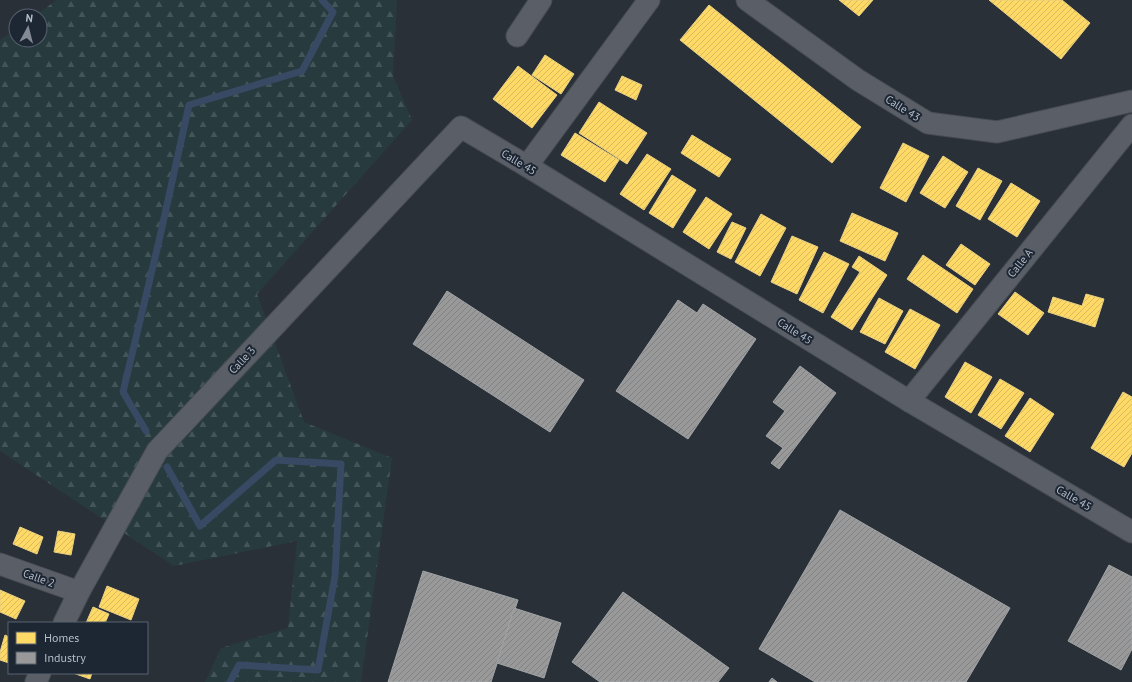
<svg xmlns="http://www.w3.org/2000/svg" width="1132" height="682" font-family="'PT Sans',sans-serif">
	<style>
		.forest { fill: url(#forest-firs) }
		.homes { fill: url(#homes-hatch); stroke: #e8d084 }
		.industry { fill: url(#industry-hatch); stroke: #a1a4a7 }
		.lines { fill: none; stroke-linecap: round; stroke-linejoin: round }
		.stream { stroke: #384963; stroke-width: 7 }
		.minor-casing { stroke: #484c53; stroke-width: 23 }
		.minor { stroke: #5a5e66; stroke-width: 21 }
		.labels { text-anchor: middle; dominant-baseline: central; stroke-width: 4; stroke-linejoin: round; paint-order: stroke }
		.street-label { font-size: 11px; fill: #b4bcc9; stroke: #1d2633 }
	</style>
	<defs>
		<pattern id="forest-firs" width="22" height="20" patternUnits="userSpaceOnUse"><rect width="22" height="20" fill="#273a3e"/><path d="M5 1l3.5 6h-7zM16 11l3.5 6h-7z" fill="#445559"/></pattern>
		<pattern id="homes-hatch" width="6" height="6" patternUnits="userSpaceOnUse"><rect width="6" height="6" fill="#ffd966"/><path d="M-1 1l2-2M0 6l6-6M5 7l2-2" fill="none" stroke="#d7b95e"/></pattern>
		<pattern id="industry-hatch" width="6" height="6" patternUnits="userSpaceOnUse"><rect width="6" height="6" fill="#999"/><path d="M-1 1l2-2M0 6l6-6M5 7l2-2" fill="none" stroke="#808182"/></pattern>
	</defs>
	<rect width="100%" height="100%" fill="#2a3038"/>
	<!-- forest -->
	<path class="forest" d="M57,0h340l-4,76 19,44 -155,174 47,128 88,36 -31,224h-156l16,-34 67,-20 9,-87 -123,25 -174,-115v-411l16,-11v11h24v-24h-6z"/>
	<!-- homes -->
	<g class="homes">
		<path d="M839,0h34l-14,16z"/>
		<path d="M989,0h73l28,23 -29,36z"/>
		<path d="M709,5l152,122 -29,36 -152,-123z"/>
		<path d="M545,55l29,19 -13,20 -29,-19z"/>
		<path d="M518,66l39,29 -25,33 -39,-29z"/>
		<path d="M622,76l20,9 -6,15 -21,-10z"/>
		<path d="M599,102l48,31 -20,31 -48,-31z"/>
		<path d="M575,133l44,27 -14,22 -44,-27z"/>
		<path d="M692,135l39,24 -12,18 -38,-24z"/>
		<path d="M903,143l26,13 -23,46 -26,-14z"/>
		<path d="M647,154l24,15 -27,41 -24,-16z"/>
		<path d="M943,156l25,16 -23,36 -25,-15z"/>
		<path d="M978,168l24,13 -22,39 -24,-14z"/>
		<path d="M672,175l24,15 -23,38 -24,-15z"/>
		<path d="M1011,183l29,18 -23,36 -29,-18z"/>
		<path d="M706,197l26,17 -23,35 -26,-17z"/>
		<path d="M852,213l46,20 -13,28 -45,-20z"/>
		<path d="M761,214l25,14 -26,48 -25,-14z"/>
		<path d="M732,222l14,6 -15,31 -14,-7z"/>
		<path d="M792,236l26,11 -21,47 -26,-12z"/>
		<path d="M961,244l29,20 -15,21 -29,-20z"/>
		<path d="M824,252l25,12 -26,49 -24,-13z"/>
		<path d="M923,255l50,34 -16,24 -50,-34z"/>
		<path d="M859,256l28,19 -35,55 -21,-13 29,-45 -8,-5z"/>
		<path d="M1015,292l29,21 -16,22 -30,-21z"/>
		<path d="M1086,294l18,5 -9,28 -47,-15 5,-15 29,9z"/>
		<path d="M879,298l24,13 -18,33 -25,-12z"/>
		<path d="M910,309l30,16 -25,44 -30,-17z"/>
		<path d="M965,362l27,15 -21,36 -26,-16z"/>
		<path d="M1000,379l24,14 -23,36 -23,-14z"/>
		<path d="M1123,392l9,5v56l-8,14 -33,-19z"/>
		<path d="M1030,398l24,16 -24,38 -25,-16z"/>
		<path d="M20,527l23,10 -6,17 -24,-10z"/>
		<path d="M58,531l17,3 -4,21 -17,-3z"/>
		<path d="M107,586l32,13 -8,21 -32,-13z"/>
		<path d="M0,590l25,11 -9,18 -16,-7z"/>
		<path d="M93,607l16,7 -4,9h-19z"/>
		<path d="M5,635l4,2v26l-9,-3v-8z"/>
		<path d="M73,673h19l-2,6z"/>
	</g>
	<!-- industry -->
	<g class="industry">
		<path d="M447,291l137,89 -34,52 -137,-88z"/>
		<path d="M678,300l19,13 6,-9 53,35 -68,100 -72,-48z"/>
		<path d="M800,366l36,27 -57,76 -8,-6 12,-15 -17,-12 19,-25 -12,-9z"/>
		<path d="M840,510l170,98 -44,74h-151l-56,-33z"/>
		<path d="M1109,565l23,12v72l-11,21 -53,-29z"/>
		<path d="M423,571l95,29 -27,82h-103z"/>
		<path d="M623,592l106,76 -11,14h-118l-28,-20z"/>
		<path d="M514,608l47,15 -17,55 -47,-15z"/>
		<path d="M772,678l5,4h-8z"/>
	</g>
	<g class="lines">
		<!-- stream -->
		<g class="stream">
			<path d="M146,431l-23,-39 36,-151 30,-136 113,-34 31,-59 -11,-12"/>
			<path d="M167,467l33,59 76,-66 65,4 -6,112 -17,94 -79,-5 -9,17"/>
		</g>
		<!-- minor casing -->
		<g class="minor-casing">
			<g id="minor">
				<path d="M747,0l111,80 70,43 69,9 135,-31"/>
				<path d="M517,36l24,-36"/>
				<path d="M527,166l122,-166"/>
				<path d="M909,401l223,-276"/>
				<path d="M0,564l79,28"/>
				<path d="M64,623l15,-31 78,-141 304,-324 66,39 382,235 223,131"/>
				<path d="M36,682l4,-9"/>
			</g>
		</g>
		<!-- minor -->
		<use href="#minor" class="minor"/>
	</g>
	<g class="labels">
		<!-- street labels -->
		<g class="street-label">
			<text transform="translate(903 108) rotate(32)">Calle 43</text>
			<text transform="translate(519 162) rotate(31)">Calle 45</text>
			<text transform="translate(1020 263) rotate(-51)">Calle A</text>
			<text transform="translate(795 331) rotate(32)">Calle 45</text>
			<text transform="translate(242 360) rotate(-47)">Calle 3</text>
			<text transform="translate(1074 498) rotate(30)">Calle 45</text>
			<text transform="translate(39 578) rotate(20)">Calle 2</text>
		</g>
	</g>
	<!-- legend -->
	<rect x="8" y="622" width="140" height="52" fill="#1d2633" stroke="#59626f"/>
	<rect x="16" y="632" width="20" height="12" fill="#ffd966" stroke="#59626f"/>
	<text x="44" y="642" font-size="12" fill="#b4bcc9">Homes</text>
	<rect x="16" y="652" width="20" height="12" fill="#999999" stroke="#59626f"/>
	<text x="44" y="662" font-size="12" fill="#b4bcc9">Industry</text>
	<!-- north arrow -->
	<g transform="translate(28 28) rotate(7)"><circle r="19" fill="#1d2633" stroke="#59626f"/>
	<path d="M0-3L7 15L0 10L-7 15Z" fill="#848b96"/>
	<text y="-6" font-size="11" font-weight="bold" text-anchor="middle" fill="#b4bcc9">N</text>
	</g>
</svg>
